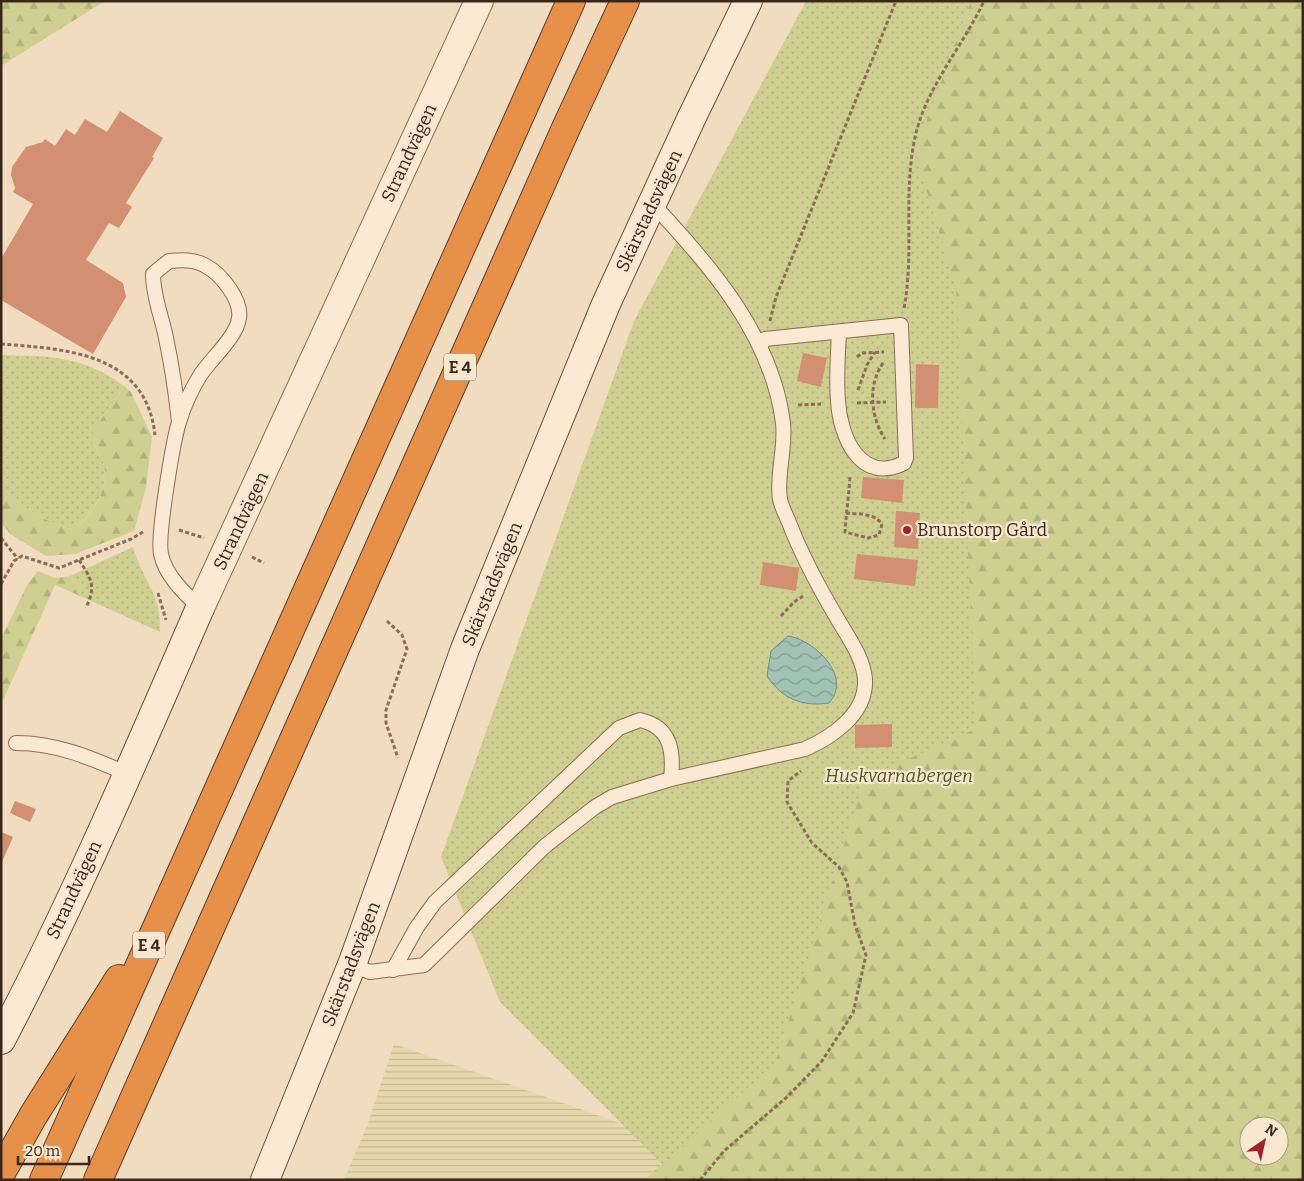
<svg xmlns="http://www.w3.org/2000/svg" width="1304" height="1181" font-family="Bitter,serif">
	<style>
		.farmland { fill: url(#farmland-rules) }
		.grass { fill: url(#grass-dots); fill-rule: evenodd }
		.forest { fill: url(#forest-firs); fill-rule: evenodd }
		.water { fill: url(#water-waves); stroke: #699182 }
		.building { fill: #d28f72 }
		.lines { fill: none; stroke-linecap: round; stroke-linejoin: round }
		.lane-casing { stroke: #8b6c56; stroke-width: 16 }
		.street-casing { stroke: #8b6c56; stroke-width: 30 }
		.secondary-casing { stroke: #6c4d39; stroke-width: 30 }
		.highway-casing { stroke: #583b2b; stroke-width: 30 }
		.path { stroke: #8b6c56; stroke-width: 3; stroke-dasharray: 4 2.5; stroke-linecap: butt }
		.lane { stroke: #fbead3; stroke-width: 14 }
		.street { stroke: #fbead3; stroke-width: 28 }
		.secondary { stroke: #fbead3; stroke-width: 28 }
		.highway { stroke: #e79049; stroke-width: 28 }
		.poi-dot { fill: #9e2230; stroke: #f8e7cf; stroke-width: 2 }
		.labels { text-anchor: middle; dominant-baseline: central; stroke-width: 4.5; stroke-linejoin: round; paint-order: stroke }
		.shield { fill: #f8e7cf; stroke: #726152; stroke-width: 1 }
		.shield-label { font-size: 16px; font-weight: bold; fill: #39271c }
		.street-label { font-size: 18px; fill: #39271c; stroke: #f8e7cf }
		.poi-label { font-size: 18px; fill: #39271c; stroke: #f8e7cf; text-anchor: start }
		.park-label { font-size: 18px; font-style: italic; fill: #4f5721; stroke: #f8e7cf }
	</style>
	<defs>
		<pattern id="farmland-rules" width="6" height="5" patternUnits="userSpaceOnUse" patternTransform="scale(1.25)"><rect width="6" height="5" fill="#e7d7ac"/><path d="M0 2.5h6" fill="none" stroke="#c7b993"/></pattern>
		<pattern id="grass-dots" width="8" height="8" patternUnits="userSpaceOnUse" patternTransform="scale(1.25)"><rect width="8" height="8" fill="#cfcf92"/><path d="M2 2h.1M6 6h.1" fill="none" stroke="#b2b27d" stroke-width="1.8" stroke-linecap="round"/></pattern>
		<pattern id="forest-firs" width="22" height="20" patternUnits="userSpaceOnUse" patternTransform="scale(1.25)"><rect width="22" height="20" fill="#cfcf92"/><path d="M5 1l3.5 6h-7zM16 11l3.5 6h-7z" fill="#b2b27d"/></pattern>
		<pattern id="water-waves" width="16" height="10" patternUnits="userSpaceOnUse" patternTransform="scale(1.25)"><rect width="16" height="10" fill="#a2c2b5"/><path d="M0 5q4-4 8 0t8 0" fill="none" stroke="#859e92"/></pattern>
	</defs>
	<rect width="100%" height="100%" fill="#f1dcbf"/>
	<!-- farmland -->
	<path class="farmland" d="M394,1044l289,101 -39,35h-300l24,-57z"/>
	<!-- grass -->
	<g class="grass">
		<path d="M806,1h497v1179h-625l-178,-178 -59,-145 193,-536zM1249,1126h30v30h-30z"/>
		<path d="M1,355c49,1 83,1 123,31l-35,51c5,8 13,19 15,28 5,25 -11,49 -30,64 -30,-6 -50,-21 -73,-42z"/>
		<path d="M133,547c10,35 28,45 27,85l-80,-36 1,-7 -11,-13z"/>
	</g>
	<!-- forest -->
	<g class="forest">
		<path d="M1,1h104l-104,65z"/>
		<path d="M971,1h332v1179h-659l131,-116 90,-286 111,-49 -20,-441 -41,-136zM1249,1126h30v30h-30z"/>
		<path d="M124,386l7,6 21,45 -6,50 -12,44 -59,23 -29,2 -36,-22 -9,-12v-35c23,21 43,36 73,42 19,-14 35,-39 30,-64 -2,-9 -10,-20 -15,-28z"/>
		<path d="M38,571l17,7 15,-2 11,13 -1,7 -25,-11 -54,120v-66l26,-54z"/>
	</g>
	<!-- water -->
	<path class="water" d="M788,636c26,4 65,40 41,67 -26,4 -47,-4 -62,-27l4,-25z"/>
	<!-- building -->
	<g class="building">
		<path d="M120,111l43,27 -11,19 2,1 -28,45 6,4 -13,21 -10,-5 -23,37 37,23 3,14 -33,57 -92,-54v-41l32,-55 -20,-12 2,-4 -4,-13 1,-8 14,-20 17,-5 2,-3 10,7 11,-17 9,6 10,-16 22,13z"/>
		<path d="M803,353l24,5 -6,29 -24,-6z"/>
		<path d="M916,364l23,1 -1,43h-23z"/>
		<path d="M863,477l41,3 -2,23 -41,-5z"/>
		<path d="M896,511l24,2 -2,36 -24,-2z"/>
		<path d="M857,554l61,6 -3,26 -61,-7z"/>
		<path d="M763,562l36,6 -3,23 -36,-6z"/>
		<path d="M892,724v23l-37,1v-23z"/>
		<path d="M15,801l21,8 -6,13 -20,-9z"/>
		<path d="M1,832l12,5 -12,27z"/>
	</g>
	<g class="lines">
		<!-- lane casing -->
		<g class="lane-casing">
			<g id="lane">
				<path d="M760,346l5,-7 136,-14 5,133 -2,5c-44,22 -64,-27 -66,-62 -2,-23 0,-46 1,-69"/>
				<path d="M179,422c-3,-28 -7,-56 -13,-84 -4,-21 -13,-41 -13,-64l16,-13c12,-1 26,-2 37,5 15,8 36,34 33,52 -2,18 -27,40 -38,56 -9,14 -17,32 -22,48 -6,20 -22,114 -18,132 4,21 24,40 39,54"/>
				<path d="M16,743c41,0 75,15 112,31"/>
				<path d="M352,965l18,7 54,-7 121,-119 50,-39 17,-10 59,-18 134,-30c27,-12 62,-35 60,-70 -2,-22 -17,-42 -28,-61 -19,-32 -36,-64 -49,-98 -3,-7 -7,-14 -8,-21 -4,-22 6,-52 3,-76 -11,-88 -73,-157 -131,-220"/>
				<path d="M393,970l24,-43 18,-25 184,-174 21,-8c31,7 34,31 31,59"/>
			</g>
		</g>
		<!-- street casing -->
		<g class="street-casing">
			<path id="street" d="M200,608l279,-607"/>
		</g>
		<!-- secondary casing -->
		<g class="secondary-casing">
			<g id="secondary">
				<path d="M1,1040c74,-141 136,-287 199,-432"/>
				<path d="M265,1180l88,-218 112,-313 141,-345 85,-185 57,-118"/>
			</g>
		</g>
		<!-- highway casing -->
		<g class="highway-casing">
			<g id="highway">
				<path d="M1,1173l32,-57 86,-137"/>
				<path d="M44,1180l527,-1179"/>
				<path d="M98,1180l468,-1052 59,-127"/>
			</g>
		</g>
		<!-- path -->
		<g class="path">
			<path d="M904,308c11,-58 -2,-117 12,-175 12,-48 47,-87 68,-132"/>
			<path d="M770,321l6,-24 120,-296"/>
			<path d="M1,344c66,5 145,9 154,91"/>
			<path d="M857,357l5,-4 22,-1"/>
			<path d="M883,363c-16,23 -12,55 2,76"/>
			<path d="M858,390l9,-25 8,-13"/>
			<path d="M857,403l29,-1"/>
			<path d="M798,405l23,-1"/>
			<path d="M846,513c12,1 28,0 36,11l-3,11 -11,3 -23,-6c1,-19 4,-37 5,-56"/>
			<path d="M179,530l25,8"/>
			<path d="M1,538l17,21"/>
			<path d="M252,557l12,6"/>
			<path d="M79,560c13,20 17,26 7,48"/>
			<path d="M1,584l13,-23 8,-5 37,12 72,-29 12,-7"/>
			<path d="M158,593l8,27"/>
			<path d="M781,616l13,-14 9,-6"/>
			<path d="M387,621l15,14 5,14 -21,61v13l12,35"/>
			<path d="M700,1180l24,-29 63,-54 35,-36 31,-48 6,-27 7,-31 -11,-30 -8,-43 -8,-15 -27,-24 -25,-41 1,-21 13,-10"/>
		</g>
		<!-- lane -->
		<use href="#lane" class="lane"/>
		<!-- street -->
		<use href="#street" class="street"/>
		<!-- secondary -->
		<use href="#secondary" class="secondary"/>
		<!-- highway -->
		<use href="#highway" class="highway"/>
	</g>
	<!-- markers -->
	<circle class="poi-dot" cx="907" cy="530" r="5"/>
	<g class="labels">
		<!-- shield labels -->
		<g class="shield">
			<rect x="444" y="353.5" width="32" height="27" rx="4"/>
			<rect x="133" y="931.5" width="32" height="27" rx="4"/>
		</g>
		<g class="shield-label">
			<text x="460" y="367">E 4</text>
			<text x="149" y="945">E 4</text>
		</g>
		<!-- street labels -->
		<g class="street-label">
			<text transform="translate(409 153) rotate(-65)">Strandvägen</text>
			<text transform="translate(649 211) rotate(-65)">Skärstadsvägen</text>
			<text transform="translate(241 521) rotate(-65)">Strandvägen</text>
			<text transform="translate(492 584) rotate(-68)">Skärstadsvägen</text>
			<text transform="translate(74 890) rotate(-65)">Strandvägen</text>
			<text transform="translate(351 964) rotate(-69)">Skärstadsvägen</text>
		</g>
		<!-- poi labels -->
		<g class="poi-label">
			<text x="917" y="530">Brunstorp Gård</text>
		</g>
		<!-- park labels -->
		<g class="park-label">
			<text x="899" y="776">Huskvarnabergen</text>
		</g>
	</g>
	<!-- border -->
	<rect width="1304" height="1181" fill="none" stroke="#39271c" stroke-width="5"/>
	<!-- north arrow -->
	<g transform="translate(1264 1141) rotate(34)"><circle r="24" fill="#f8e7cf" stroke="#ac9a87"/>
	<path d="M0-4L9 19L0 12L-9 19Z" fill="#9e2230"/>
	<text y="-8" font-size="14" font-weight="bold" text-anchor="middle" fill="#39271c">N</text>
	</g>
	<!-- scale -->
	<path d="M18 1156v8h71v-8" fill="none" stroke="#39271c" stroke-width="2.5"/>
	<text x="25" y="1156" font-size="15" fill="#39271c" stroke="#f8e7cf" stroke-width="4" paint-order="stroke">20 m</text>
</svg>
